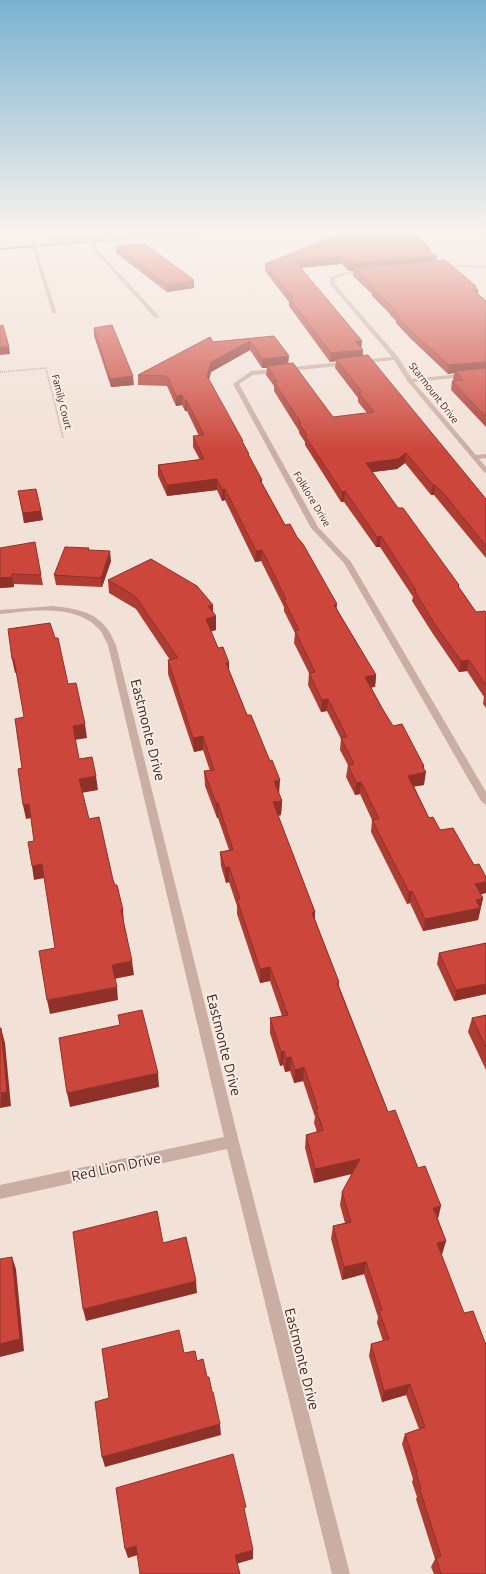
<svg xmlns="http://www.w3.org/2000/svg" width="486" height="1574" font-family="Ubuntu,sans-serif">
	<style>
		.green { fill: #bac196 }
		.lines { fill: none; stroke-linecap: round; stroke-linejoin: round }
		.path { stroke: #b6988d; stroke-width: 1.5; stroke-dasharray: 1 1; stroke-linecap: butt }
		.lane { fill: #caaea3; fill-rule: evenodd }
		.street { fill: #caaea3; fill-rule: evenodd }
		.secondary { fill: #9e7c74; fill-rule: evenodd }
		.wall { fill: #af3c33 }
		.shaded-wall { fill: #8f3129 }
		.building { fill: #cc463b; stroke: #8f3129 }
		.labels { text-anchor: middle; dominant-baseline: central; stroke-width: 4; stroke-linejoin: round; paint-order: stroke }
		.far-street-label { font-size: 10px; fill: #352725; stroke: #faece3 }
		.near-street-label { font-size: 14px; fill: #352725; stroke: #faece3 }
	</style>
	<rect width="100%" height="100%" fill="#f2e1d7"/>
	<!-- green -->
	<path class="green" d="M45,231h153l-149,12z"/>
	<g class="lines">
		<!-- path -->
		<path class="path" d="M0,372l46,-4 17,70"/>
		<!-- lane -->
		<g class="lane">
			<path d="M97,231h4l4,11h-4z"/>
			<path d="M33,239l2,1 1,7 -2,1 -2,-1 -1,-7z"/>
		</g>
		<!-- street -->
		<g class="street">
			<path d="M472,231h5l9,7v3z"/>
			<path d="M91,241h4l4,10 60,65v2h-4l-60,-66z"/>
			<path d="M32,246l4,1 21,67 -5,-1z"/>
			<path d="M436,264l50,2v2l-48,-2z"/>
			<path d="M366,270l2,2 -24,3 -9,4v5l63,73 14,22 74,-8v4l-72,7 62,73 10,-1v4l-7,1 7,8v6l-2,-1 -76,-90 -14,-22 -141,15 -14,9 79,143 33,35 135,230v13l-5,-4 -137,-238 -33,-35 -78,-144 18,-13 141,-14 -62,-73v-7l13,-4z"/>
			<path d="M53,606c18,2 40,5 52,20 5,5 8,13 11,19l123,497 111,432h-18l-105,-425 -227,50v-14l224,-48 -116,-492c-3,-5 -5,-12 -9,-16 -24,-26 -68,-18 -99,-15v-4z"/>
		</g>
		<!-- secondary -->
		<path class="secondary" d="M205,231h24l-229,19v-2z"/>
	</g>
	<!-- wall -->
	<g class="wall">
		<path d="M342,231h77l-3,4 14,13v4l7,9 38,26 3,3v4l8,7v126l-35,-37 1,-9h3l-2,-1 1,-7 -6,1 -38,-36 -14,-15v-2l-6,-6v-1l-18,-18v-2l-19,-18v-5h-5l-6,-7 -41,4 61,73 -1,7 2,2v6l123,143v59l-43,-52 -9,-11h-3l-26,-32 -8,6 -25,3 26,36 61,77v3l17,24 10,1v95l-3,-4 1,-7 -17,-26 -8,1 -26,-38 -21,-33 1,-4 -33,-50h-4l-32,-45h-3l-36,-57v-3l-6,-9v-2l-25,-40v-5l-8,-11 1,-7h-5l-12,-18 -39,22 -2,8 34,64 6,13 13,23v3l23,42 52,84 39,66 -1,12h-4l11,21 11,18 31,43v16l-10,1 15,32 57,59v16l-5,1 2,4 -5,22 -55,11 -13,-28 -3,1 -36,-72 1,-12 -12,-26 -5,1 -9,-18 2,-12 -8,-15 1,-11 -14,-28 -6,1 -13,-27 1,-12 -15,-30 1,-10 -11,-22v-4l-23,-46 -6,1 -30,-62 -3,1 -5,-11 -50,6 -9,-20v-11l42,-5 -7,-13v-11h6l-12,-25h-2l-3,-6 -6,1 -9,-20 -29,-1v-10l75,-33 61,-6 14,28 45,53 34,-4 -9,-11v-4l-23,-30 1,-7 -6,1 -41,-56v-4l-24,-31v-7l77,-30z"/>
		<path d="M116,246l78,42 -27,4 -51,-39z"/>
		<path d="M94,328l40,57 -23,2 -17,-51z"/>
		<path d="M18,491l23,20 2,9 -19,3z"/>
		<path d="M0,548l41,27 2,10 -29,-1v3l-14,1z"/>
		<path d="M89,548v2l22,11 -9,26 -46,-2 -2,-10z"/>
		<path d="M108,580l105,32 3,4v14l-5,1 7,17 11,22 53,131 -1,14 -3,1 37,96v7l24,63v4l49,126 50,107 8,22 -4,13h-1l45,320h-52l-3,-7 4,-8 -19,-60 1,-2 -5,-15 1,-3 -11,-35 3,-10 14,-5 -13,-34 -24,7 -13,-46 2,-12 12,-3 -6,-18 1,-6 -14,-43 -22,6 -11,-41 2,-13 12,-3 -5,-18 2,-13 10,-18 -38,9 -9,-35 1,-13 11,-3 -3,-9 1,-6 -12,-36 -9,2 -4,-12 -5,1 -2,-7 -3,1 -10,-33v-15l12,-2 -12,-35 -10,2 -23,-69v-8l-8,-24 -3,1 -5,-17 -1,-14 9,-2 -11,-32h-1l-12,-32 -1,-15h6l-7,-21 -9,2 -26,-78v-14h2l-34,-51 -27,-16z"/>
		<path d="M486,943v51l-32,7 -17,-37 2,-11z"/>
		<path d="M486,1015v55l-18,-38 4,-14z"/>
	</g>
	<!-- shaded-wall -->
	<g class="shaded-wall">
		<path d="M414,231h5l-7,9 1,-7z"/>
		<path d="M437,256v7l-83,5 -1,3h-5l1,-7z"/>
		<path d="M342,257v7l-47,4v-7z"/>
		<path d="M194,280v8l-27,4v-7z"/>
		<path d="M474,286h2l-1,4h3l-1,8h-5z"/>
		<path d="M250,341v9l-39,22 -4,14v-10l4,-14z"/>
		<path d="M355,341h7l-1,8z"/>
		<path d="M0,347h9l1,7 -10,1z"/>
		<path d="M363,350l-1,8 -26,1v2l-6,1 1,-9z"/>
		<path d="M289,356l-1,10h-21v2h-5v-9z"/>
		<path d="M486,362v8l-31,1 -1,2 -6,1 1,-9z"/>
		<path d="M133,376l1,9 -23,2 -1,-8z"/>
		<path d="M182,395v10l-6,1v-10z"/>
		<rect x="185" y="401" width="2" height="10"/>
		<path d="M406,453l-1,10 -8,6 -32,4 1,-10z"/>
		<path d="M217,479v11l-50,6v-11z"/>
		<path d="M433,485h2l-1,10h-3z"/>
		<path d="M225,489v11l-3,1v-11z"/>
		<path d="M345,491l-1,11h-3l1,-10z"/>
		<path d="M41,511l2,9 -19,3 -1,-10z"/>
		<path d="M381,536l-1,11h-4l1,-10z"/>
		<path d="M262,550l-1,11 -6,1 1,-11z"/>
		<path d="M110,551l1,10 -9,26 -1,-9z"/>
		<path d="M12,577l2,10 -14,1v-10z"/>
		<path d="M337,604l-1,12 -2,-11z"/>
		<path d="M213,605v12l3,-1v14l-10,3v-14l2,-13z"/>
		<path d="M12,659h2l3,13 -2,1z"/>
		<path d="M469,660l-2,11 -8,1 2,-11z"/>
		<path d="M226,663h3v14z"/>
		<path d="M376,675l-1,12 -11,2 1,-12z"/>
		<path d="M328,699l-1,12 -6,1 1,-12z"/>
		<path d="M85,724l2,14 -13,2 -1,-14z"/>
		<path d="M203,736v14l-9,2 -1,-14z"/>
		<path d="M422,766h2l-1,7 3,-1 -2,13 -18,3 2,-12z"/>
		<path d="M96,776l2,14 -17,3 -2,-14z"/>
		<path d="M280,780l-1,15 -5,-14z"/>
		<path d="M361,782l-1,12 -5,1 1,-12z"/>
		<path d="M282,801l-1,14 -8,2v-15z"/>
		<path d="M216,803h2v15h-1z"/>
		<path d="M29,804l2,14 -5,1 -3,-14z"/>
		<path d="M42,864l2,14 -10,2 -2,-14z"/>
		<path d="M229,867v15l-3,1 -1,-15z"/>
		<path d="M486,882v11l-13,3 2,-12z"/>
		<path d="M412,891l-2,12 -3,1 2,-12z"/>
		<path d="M483,898l-5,22 -55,11 2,-12 51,-19z"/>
		<path d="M121,910h2l1,14z"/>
		<path d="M315,912l-1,14 -2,-13z"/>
		<path d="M132,961l2,14 -20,4 -2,-14z"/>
		<path d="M270,967v14l-10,2v-14z"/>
		<path d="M486,984v10l-32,7 2,-11z"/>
		<path d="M117,987l1,13 -68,14 -3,-14z"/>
		<path d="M1,1028l4,15 6,63 -11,2z"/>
		<path d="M284,1051l-1,14 -3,1 1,-14z"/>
		<path d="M291,1057l-1,14 -5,1 1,-14z"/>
		<path d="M304,1067l-1,14 -9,2 1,-13z"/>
		<path d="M158,1073l1,14 -89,20 -3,-14z"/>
		<path d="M360,1159l-2,13 -44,11 1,-14z"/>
		<path d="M441,1206l-3,13 -5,-11z"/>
		<path d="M446,1241l-4,13 -8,2 3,-13z"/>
		<path d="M12,1257l4,12 8,82 -24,6v-13z"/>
		<path d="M366,1262l-2,12 -22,6 2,-13z"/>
		<path d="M196,1281l1,12 -111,28 -3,-12z"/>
		<path d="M410,1384l-4,11 -24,7 2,-11z"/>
		<path d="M220,1424l1,11 -116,32 -3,-10z"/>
		<path d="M136,1546l2,9 -10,3 -3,-9z"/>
		<path d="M253,1550v9l-17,5 -1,-9z"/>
	</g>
	<!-- building -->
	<g class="building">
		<path d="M343,231h71l-1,2 17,15h-7l14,8 -88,8 -7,-7 -47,4 67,80h-7l8,9 -32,3 -42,-55h4l-28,-34 78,-31z"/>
		<path d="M145,244l49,36 -27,5 -51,-39z"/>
		<path d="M445,260l31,26h-2l4,4h-5l13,11v61l-37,3 -39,-35 -14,-15h2l-7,-8h1l-20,-19h2l-20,-20z"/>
		<path d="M3,325l6,22h-9v-21z"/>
		<path d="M112,325l21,51 -23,3 -16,-51z"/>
		<path d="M274,336l15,20 -27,3 -12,-18 -39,21 -4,14 36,65h-1l7,13h-1l14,26h-2l25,45 5,-1 7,13 6,7 34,60 -3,1 42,70 -11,2 17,31 11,18 9,-2 22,42h-2l4,6 -18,4 21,42 4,-1 7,13 13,-2 21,37 5,-1 7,13v5l-11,2 8,14 -7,2 4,8 -55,11 -13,-28 -3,1 -37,-72 7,-1 -18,-37 -5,1 -8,-18 6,-1 -13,-26 6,-1 -19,-38 -6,1 -13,-27 6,-1 -20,-41 4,-1 -15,-30 2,-1 -24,-49 -6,1 -31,-62 -3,1 -5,-11 -50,6 -9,-20 46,-6 -11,-23 11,-1 -17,-34h-2l-3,-6 -6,1 -9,-20 -29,-1 72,-38 3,5z"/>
		<path d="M368,355l118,144v47l-41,-51 -10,-10h-2l-27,-32 -8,6 -32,4 32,45h5l56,77 -1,1 18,26 9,-1 1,2v72l-17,-25 -8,1 -27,-38 -20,-33h2l-35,-54 -4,1 -32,-46 -3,1 -37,-56 2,-1 -8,-12h2l-27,-41h3l-10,-16 26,-3 40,54 41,-5 -15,-19 3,-1 -26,-33z"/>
		<path d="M486,368v49l-34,-36 11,-1 -8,-9z"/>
		<path d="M36,489l5,22 -18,2 -5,-22z"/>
		<path d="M35,542l6,33 -29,-1v3l-12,1v-30z"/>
		<path d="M65,547l24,1 -1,2 22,1 -9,27 -47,-3z"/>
		<path d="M151,559l46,27 16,19 -5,1 8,10 -10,3 12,29 5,-1 6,16h-3l21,52h4l19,46 2,-1 8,20 -6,1 8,20 -9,1 42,110 -3,1 27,69 -2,1 51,129 7,-2 23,58 7,-2 16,40 -8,2 13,33 -9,2 27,70 9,-2 13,34v17h-1l1,3v209h-45l-5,-16 5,-2 -21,-66 1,-1 -5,-17h1l-12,-38 20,-7 -15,-43 -26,7 -13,-47 18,-5 -10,-28 3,-1 -16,-48 -22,5 -11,-41 18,-4 -9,-30 18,-33 -45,10 -9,-34 17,-5 -7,-21h2l-14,-42 -9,3 -4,-13 -5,1 -2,-7 -3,1 -11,-34 18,-3 -18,-48 -10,2 -23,-70h3l-11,-32 -4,1 -5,-16 13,-2 -15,-47h-2l-12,-32 10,-1 -11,-34 -10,2 -25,-78 10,-2 -43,-62 -27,-16z"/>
		<path d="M50,623l5,15h3l10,46 8,-1 9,41 -12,2 6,33 13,-2 4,19 -17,3 10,40 10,-2 14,63 2,5h2l6,25h-2l11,51 -20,4 5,22 -70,13 -8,-49 16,-3 -13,-84 -10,2 -4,-24 6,-1 -5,-37 -6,1 -5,-36 4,-1 -7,-49 9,-2 -10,-58h-2l-4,-30z"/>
		<path d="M486,943v41l-30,6 -17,-37z"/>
		<path d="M142,1010l16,63 -91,20 -8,-55 61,-13 -2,-10z"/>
		<path d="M486,1015v32l-14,-29z"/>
		<path d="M0,1028h1l6,64 -7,1z"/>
		<path d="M157,1211l6,32 23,-6 10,44 -113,28 -10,-77z"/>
		<path d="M12,1257l8,82 -20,5v-85z"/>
		<path d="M179,1330l5,23 11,-2 2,10 6,-2 4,18h2l3,15h1l7,32 -118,33 -7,-55 14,-4 -7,-49z"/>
		<path d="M233,1454l13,53 -2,1 9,42 -18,5 5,19h-100l-4,-28 -11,3 -9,-61z"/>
	</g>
	<!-- sky -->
	<linearGradient id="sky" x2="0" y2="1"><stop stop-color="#7ab2cf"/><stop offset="0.51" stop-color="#f9f2ed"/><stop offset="1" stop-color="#f9f2ed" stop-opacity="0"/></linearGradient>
	<rect width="486" height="452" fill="url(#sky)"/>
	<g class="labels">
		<!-- far-street labels -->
		<g class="far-street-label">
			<text transform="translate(434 393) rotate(52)">Starmount Drive</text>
			<text transform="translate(62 402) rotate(76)">Family Court</text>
			<text transform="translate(312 499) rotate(59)">Folklore Drive</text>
		</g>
		<!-- near-street labels -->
		<g class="near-street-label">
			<text transform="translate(148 730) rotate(76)">Eastmonte Drive</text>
			<text transform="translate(224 1045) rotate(76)">Eastmonte Drive</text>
			<text transform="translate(116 1167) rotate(-12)">Red Lion Drive</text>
			<text transform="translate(302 1359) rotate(76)">Eastmonte Drive</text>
		</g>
	</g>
</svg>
